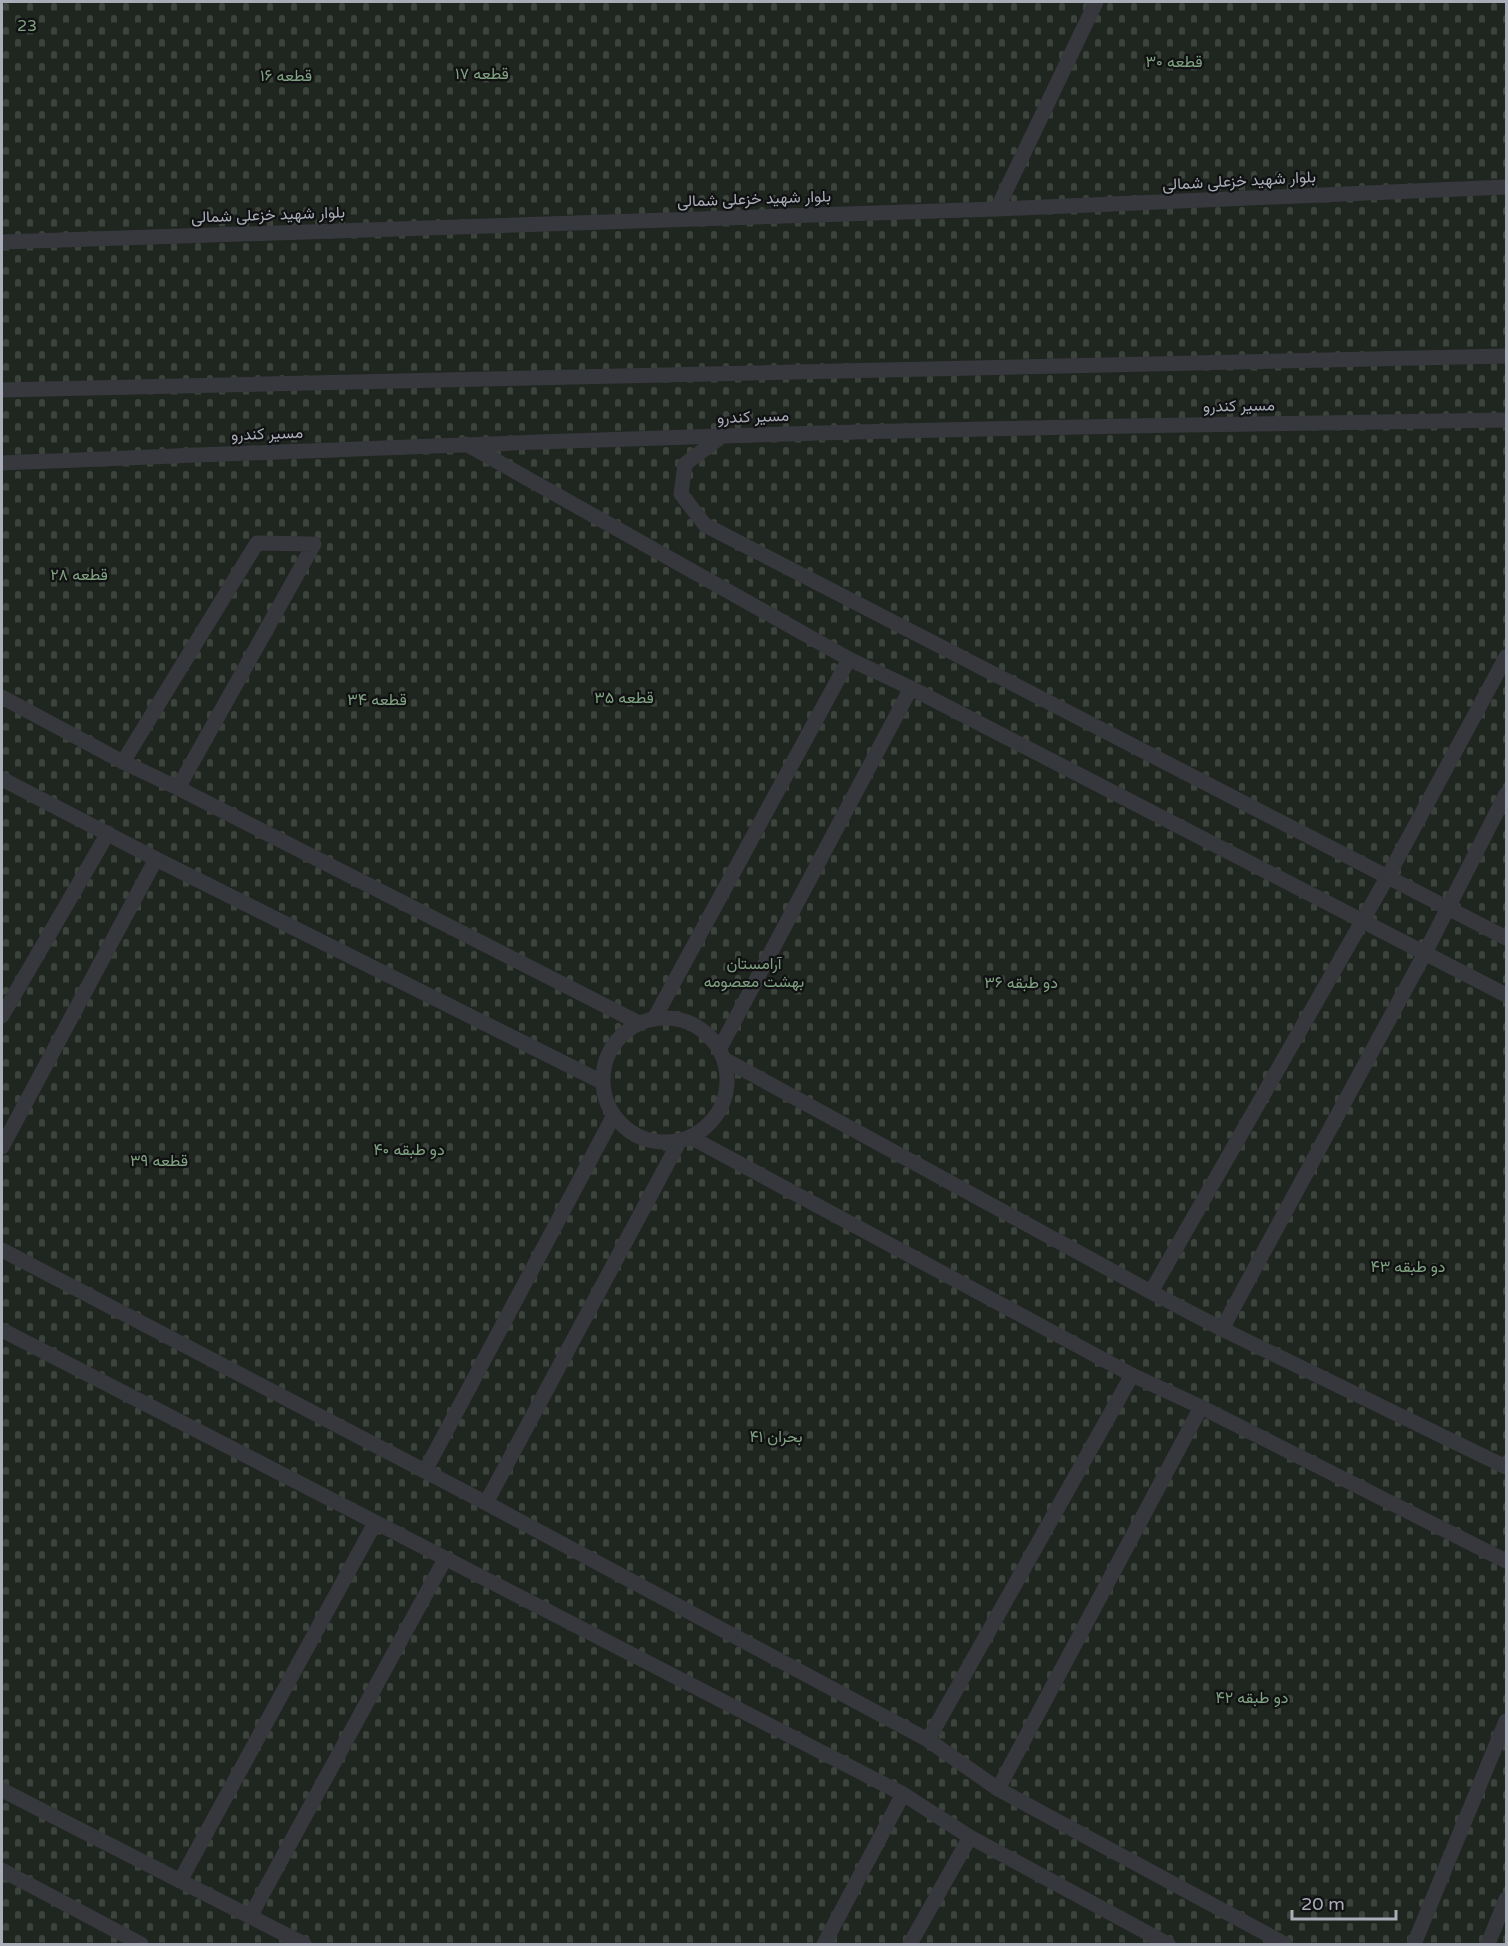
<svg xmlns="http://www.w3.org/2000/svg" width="1508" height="1946" font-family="'Varela Round',Vazirmatn,sans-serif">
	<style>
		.cemetery { fill: url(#cemetery-stones) }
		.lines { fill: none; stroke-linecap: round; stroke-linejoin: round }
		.lane { stroke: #37383d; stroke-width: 15 }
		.labels { text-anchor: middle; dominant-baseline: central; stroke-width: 4.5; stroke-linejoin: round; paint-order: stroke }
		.park-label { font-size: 16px; fill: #7fa381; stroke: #111113 }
		.street-label { font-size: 16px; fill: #a8adb8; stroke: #111113 }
	</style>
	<defs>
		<pattern id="cemetery-stones" width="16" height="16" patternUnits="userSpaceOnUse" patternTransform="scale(1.5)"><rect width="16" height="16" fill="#1e261f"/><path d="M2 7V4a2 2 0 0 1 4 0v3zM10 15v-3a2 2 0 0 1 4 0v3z" fill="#3c433d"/></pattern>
	</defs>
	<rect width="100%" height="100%" fill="#161618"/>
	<!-- cemetery -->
	<rect class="cemetery" x="2" y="2" width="1504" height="1942"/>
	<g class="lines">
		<!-- lane -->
		<g class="lane">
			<path d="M997,209l99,-207"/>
			<path d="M2,242l995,-33 509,-22"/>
			<path d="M2,390l1504,-34"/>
			<path d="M722,436l-37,28 -4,30 24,31 801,413"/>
			<path d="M466,444l383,215 62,29 595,307"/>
			<path d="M2,463c327,-13 655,-27 982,-34 174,-4 349,-6 522,-9"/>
			<path d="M2,697l121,65 55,26 461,235"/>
			<path d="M123,762l134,-219 57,1 -136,244"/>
			<path d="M2,779l154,80 446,223"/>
			<path d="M2,1016l106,-183"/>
			<circle cx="665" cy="1080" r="62"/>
			<path d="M654,1019l195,-360"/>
			<path d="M719,1050l192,-362"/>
			<path d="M724,1059l427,233 71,37 284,138"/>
			<path d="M692,1138l440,237 69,32 305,154"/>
			<path d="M2,1147l154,-288"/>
			<path d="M2,1250l484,253 442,237 70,49 287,155"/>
			<path d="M1151,1292l237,-416 118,-219"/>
			<path d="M1222,1329l203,-376 81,-159"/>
			<path d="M2,1330l901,464 67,43 198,107"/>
			<path d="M425,1471l188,-354"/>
			<path d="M486,1503l193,-361"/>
			<path d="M928,1740l204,-365"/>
			<path d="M998,1789l203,-382"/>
			<path d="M2,1790l302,154"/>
			<path d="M2,1870l139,74"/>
			<path d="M180,1881l195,-358"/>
			<path d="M250,1917l195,-358"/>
			<path d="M824,1944l79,-150"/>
			<path d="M910,1944l60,-107"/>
			<path d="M1414,1944l92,-223"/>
			<path d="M1488,1944l18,-45"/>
		</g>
	</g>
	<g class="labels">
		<!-- park labels -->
		<g class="park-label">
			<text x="27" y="26">23</text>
			<text x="1174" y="62">قطعه ۳۰</text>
			<text x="482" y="74">قطعه ۱۷</text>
			<text x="286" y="76">قطعه ۱۶</text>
			<text x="79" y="575">قطعه ۲۸</text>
			<text x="624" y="698">قطعه ۳۵</text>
			<text x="377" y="700">قطعه ۳۴</text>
			<text x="754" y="964">آرامستان<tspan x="754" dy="18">بهشت معصومه</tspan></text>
			<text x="1021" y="983">۳۶ دو طبقه</text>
			<text x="409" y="1150">۴۰ دو طبقه</text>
			<text x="159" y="1161">قطعه ۳۹</text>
			<text x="1408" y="1267">۴۳ دو طبقه</text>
			<text x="776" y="1437">۴۱ بحران</text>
			<text x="1252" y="1698">۴۲ دو طبقه</text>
		</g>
		<!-- street labels -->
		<g class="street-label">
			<text transform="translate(1239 181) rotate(-3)">بلوار شهید خزعلی شمالی</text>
			<text transform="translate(754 199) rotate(-2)">بلوار شهید خزعلی شمالی</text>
			<text transform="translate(268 215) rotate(-2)">بلوار شهید خزعلی شمالی</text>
			<text transform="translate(1239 406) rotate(-1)">مسیر کندرو</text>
			<text transform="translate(753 417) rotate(-2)">مسیر کندرو</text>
			<text transform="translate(267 434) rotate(-2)">مسیر کندرو</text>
		</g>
	</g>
	<!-- border -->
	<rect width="1508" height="1946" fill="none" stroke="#a8adb8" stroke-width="6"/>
	<!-- scale -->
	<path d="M1292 1910v9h104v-9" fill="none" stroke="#a8adb8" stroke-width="3"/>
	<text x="1301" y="1910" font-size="18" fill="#a8adb8" stroke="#111113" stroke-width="4.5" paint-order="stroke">20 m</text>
</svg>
